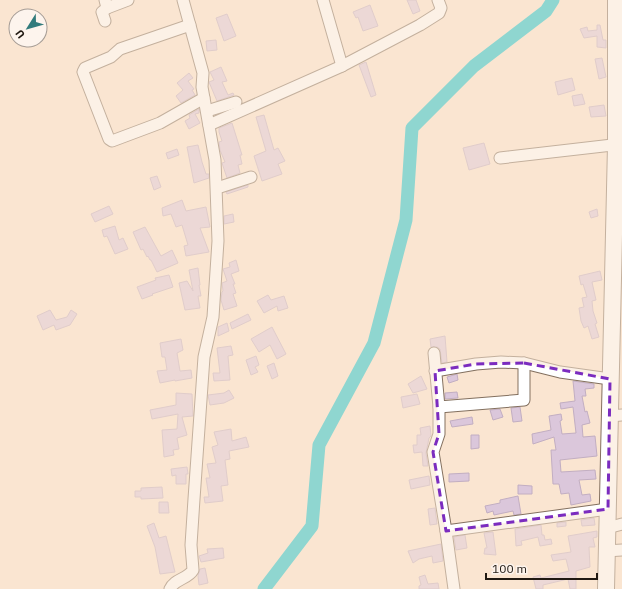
<svg xmlns="http://www.w3.org/2000/svg" width="622" height="589" font-family="'IBM Plex Sans',sans-serif">
	<style>
		.lines { fill: none; stroke-linecap: round; stroke-linejoin: round }
		.river { stroke: #0ec3ce; stroke-width: 13 }
		.building { fill: #dbc7db; stroke: #c2aec2 }
		.minor-casing { stroke: #83705f; stroke-width: 13 }
		.highway-casing { stroke: #83705f; stroke-width: 18 }
		.minor { stroke: #fff; stroke-width: 11 }
		.highway { stroke: #fff; stroke-width: 16 }
		.marked { fill: none; stroke: #7b2cbf; stroke-width: 3; stroke-dasharray: 8 5; stroke-linejoin: round }
	</style>
	<rect width="100%" height="100%" fill="#fae5d1"/>
	<g class="lines">
		<!-- river -->
		<path class="river" d="M264,589l48,-63 7,-81 55,-102 32,-123 6,-92 62,-62 72,-55 7,-11"/>
	</g>
	<!-- building -->
	<g class="building">
		<path d="M407,0h9l4,11 -7,3z"/>
		<path d="M370,5l8,21 -15,5 -5,-14 -2,1 -3,-6z"/>
		<path d="M227,14l9,22 -12,5 -8,-23z"/>
		<path d="M597,25h3l3,15h3v8l-9,-1v-11l-13,2 -4,-9 7,-2 1,4 9,-1z"/>
		<path d="M216,40l1,10 -10,1 -1,-10z"/>
		<path d="M602,58l4,19 -7,2 -4,-20z"/>
		<path d="M366,62l10,33 -5,2 -12,-32z"/>
		<path d="M221,67l6,14 -5,1 6,13 5,-2 1,2 -17,6 -8,-19 5,-2 -4,-8z"/>
		<path d="M189,73l4,5 -5,3 6,8 -2,1 3,5 -14,8 -5,-7 7,-6 -6,-7z"/>
		<path d="M572,78l3,12 -17,5 -3,-13z"/>
		<path d="M582,94l3,10 -11,2 -2,-10z"/>
		<path d="M604,105l2,11 -15,1 -2,-10z"/>
		<path d="M199,109v4l-4,1 5,9 -11,6 -4,-8 5,-3 -1,-3z"/>
		<path d="M264,115l10,35 4,-2 7,13 -7,3 4,10 -20,7 -8,-25 12,-5 -10,-34z"/>
		<path d="M232,123l10,32h-2l2,9 -4,1 2,8 -13,5 -5,-15 3,-1 -5,-12 -1,-8 3,-1 -3,-9v-4z"/>
		<path d="M484,143l6,21 -21,6 -6,-22z"/>
		<path d="M198,145l4,17 4,12h3v4l-15,5 -7,-36z"/>
		<path d="M177,149l2,6 -11,4 -2,-6z"/>
		<path d="M157,176l4,11 -7,3 -4,-12z"/>
		<path d="M248,185v2l-21,7 -1,-2z"/>
		<path d="M182,200l4,11 20,-4 4,20 -10,1 9,24 -23,4 -2,-10 4,-1 -6,-20 -6,2 -5,-13 -8,2 -1,-8z"/>
		<path d="M109,206l4,8 -18,8 -4,-8z"/>
		<path d="M597,209l1,7 -7,2 -2,-6z"/>
		<path d="M233,214l1,8 -10,2v-8z"/>
		<path d="M115,226l4,14 4,-2 5,11 -13,5 -8,-18 -3,1 -2,-7z"/>
		<path d="M145,227l16,29 11,-6 6,13 -21,9 -6,-12h-1l-2,-4 -1,1 -4,-8 -2,1 -8,-18z"/>
		<path d="M236,260l3,11 -8,3 4,10h-2l3,9 -3,1 4,12 -13,4 -3,-10 1,-8 1,-1 -1,-8 5,-2 -4,-12 7,-2 -1,-4z"/>
		<path d="M198,268l2,17h-1l2,11h-3l2,12 -15,2 -6,-27 8,-2 6,10 -4,-21z"/>
		<path d="M600,271l2,9 -10,2 4,18 -4,1 1,10 4,12 -2,1 4,13 -7,2 -4,-13 -4,2 -3,-7 -2,-13 5,-1 -2,-9 5,-1 -4,-13 -2,1 -2,-9z"/>
		<path d="M169,275l4,12 -21,7 1,1 -11,4 -5,-12 19,-7 -1,-2z"/>
		<path d="M268,295l3,5 13,-4 4,12 -10,3 -1,-5 -13,7 -7,-12z"/>
		<path d="M50,310l6,10 11,-3 4,-7 6,4 -7,11 -14,5 -2,-5 -11,5 -6,-14z"/>
		<path d="M248,314l3,6 -19,9 -2,-6z"/>
		<path d="M227,323l2,8 -11,5v-9z"/>
		<path d="M272,327l14,27 -9,5 -7,-14 -11,7 -8,-13z"/>
		<path d="M445,336l2,26 -5,1 -2,-14 -3,-2h-6l-1,-8z"/>
		<path d="M181,339l2,11 -6,3 3,18 11,-1 1,8 -17,3v-1l-15,3 -3,-12 10,-1 -2,-13h-3l-2,-14z"/>
		<path d="M231,346l2,9 -5,1 2,24 -16,1 -1,-8h7l-3,-25z"/>
		<path d="M256,356l3,9 -4,2 3,5 -7,3 -5,-15z"/>
		<path d="M274,363l4,13 -6,3 -5,-13z"/>
		<path d="M457,374l1,6 -9,3 -2,-6z"/>
		<path d="M421,376l6,13 -14,4 -5,-9z"/>
		<path d="M573,381l21,3v4l-9,1 1,7h-4l3,16 2,-1 3,12 -8,2 1,12 12,-1 2,20 -37,4 1,12 34,-2 1,9 -17,1 3,15 8,-1 1,7 -20,4 -2,-12 -8,1 -2,-10h-6l-2,-34h5l-2,-13 -21,7 -1,-10 19,-4 -2,-14 12,-2 1,6 -2,1 2,13 14,-1 -3,-26 -12,2 -1,-6 15,-2z"/>
		<path d="M229,390l5,8 -10,5 -14,2 -2,-10 16,-2z"/>
		<path d="M457,392l1,6 -13,1v-6z"/>
		<path d="M176,393l16,1 1,22 -11,1 5,18 -10,3 2,11 -6,1 1,5 -10,2 -2,-27 15,-1 1,-15 -26,5 -2,-9 26,-5z"/>
		<path d="M417,394l3,10 -17,4 -2,-11z"/>
		<path d="M520,407l2,14 -9,1 -2,-14z"/>
		<path d="M500,409l3,8 -10,3 -3,-10z"/>
		<path d="M472,417l1,7 -21,3 -2,-6z"/>
		<path d="M430,426l1,10 -2,2 -3,15 2,13h-5l-1,-14 -8,1 -1,-8h4v-10h4l-1,-7z"/>
		<path d="M231,429l1,12 14,-4 3,10 -20,4 1,8 -5,1 3,25 -7,1 2,15 -18,2 -1,-6h5l-3,-19h4l-3,-14 9,-1 -4,-16 6,-2 -4,-13z"/>
		<path d="M471,435h8v13l-8,1z"/>
		<path d="M187,467l1,7h-2v10h-10v-9l-4,1 -1,-7z"/>
		<path d="M469,473v8l-20,1v-8z"/>
		<path d="M429,476l1,9 -19,4 -2,-9z"/>
		<path d="M518,485l14,1v8h-14z"/>
		<path d="M162,487l1,11 -22,1v-2h-6v-6h6v-3z"/>
		<path d="M518,496l3,18 -7,1 -1,-4 -19,4 -1,-4 -6,2 -2,-7 15,-3v-3z"/>
		<path d="M159,502h9l1,11h-10z"/>
		<path d="M435,508l2,16 -7,1 -2,-16z"/>
		<path d="M594,518l1,7 -13,1 -1,-6z"/>
		<path d="M566,522v4l-9,1v-4z"/>
		<path d="M154,523l5,15 7,-2 9,36 -15,2 -5,-27 -8,-21z"/>
		<path d="M541,525l1,10h2l1,5 6,-1 1,5 -12,2 -2,-9 -17,4 1,4 -6,1 -1,-17z"/>
		<path d="M597,531v6l-4,1 2,9h-6l1,20 -14,4v18h-6l-2,-10 -25,6v4h-7l-3,-12 7,-2 1,3 28,-7 -3,-12 -13,2 -2,-6 20,-3 -3,-16z"/>
		<path d="M493,532l3,23 -12,-1 1,-6h2l-3,-15z"/>
		<path d="M465,535l2,13 -11,2 -2,-13z"/>
		<path d="M441,544l2,17 -10,2 -1,-7 -13,3 -6,4 -5,-12z"/>
		<path d="M223,548l1,10 -23,4 -2,-6 9,-3 -1,-4z"/>
		<path d="M205,568l3,15 -9,2 -1,-9 2,-7z"/>
		<path d="M425,575l3,9 10,-1 1,6h-20v-3l2,-1 -2,-8z"/>
	</g>
	<g class="lines">
		<!-- minor casing -->
		<g class="minor-casing">
			<g id="minor">
				<path d="M105,0l2,8 21,-8"/>
				<path d="M323,0l19,66"/>
				<path d="M105,21l-3,-9 5,-4"/>
				<path d="M190,25l-70,24 -9,8 -26,11 -2,4 26,67 3,2 48,-18 44,-25"/>
				<path d="M207,111l29,-9"/>
				<path d="M209,125l133,-59 78,-41 19,-12 2,-5 -3,-8"/>
				<path d="M500,158l121,-14"/>
				<path d="M217,188l34,-11"/>
				<path d="M434,353l5,54v27l-6,18 13,79 8,58"/>
				<path d="M435,371l41,-7 25,-2 23,1 36,9 50,7"/>
				<path d="M439,407l85,-7v-37"/>
				<path d="M610,416l12,-1"/>
				<path d="M607,528l15,-4"/>
				<path d="M446,531l162,-22"/>
				<path d="M606,551l16,-1"/>
				<path d="M170,589c4,-10 18,-10 23,-19l-2,-25 3,-46 10,-142 9,-40 5,-76 -3,-81 -13,-73 1,-14 -20,-73"/>
			</g>
		</g>
		<!-- highway casing -->
		<g class="highway-casing">
			<path id="highway" d="M606,589l10,-444v-145"/>
		</g>
		<!-- minor -->
		<use href="#minor" class="minor"/>
		<!-- highway -->
		<use href="#highway" class="highway"/>
	</g>
	<!-- marked area -->
	<path d="M0 0H622V589H0ZM524,363l86,16 -2,130 -162,22 -13,-79 6,-18 -4,-63 41,-7z" fill="#fae5d1" fill-opacity=".55" fill-rule="evenodd"/>
	<path class="marked" d="M524,363l86,16 -2,130 -162,22 -13,-79 6,-18 -4,-63 41,-7z"/>
	<!-- north arrow -->
	<g transform="translate(28 28) rotate(233)"><circle r="19" fill="#fdf4ed" stroke="#a59c95"/>
	<path d="M0-3L7 15L0 10L-7 15Z" fill="#327b7c"/>
	<text y="-6" font-size="11" font-weight="bold" text-anchor="middle" fill="#201912">U</text>
	</g>
	<!-- scale -->
	<path d="M486 573v6h111v-6" fill="none" stroke="#201912" stroke-width="2"/>
	<text x="492" y="573" font-size="12" fill="#201912" stroke="#fdf4ed" stroke-width="3" paint-order="stroke">100 m</text>
</svg>
